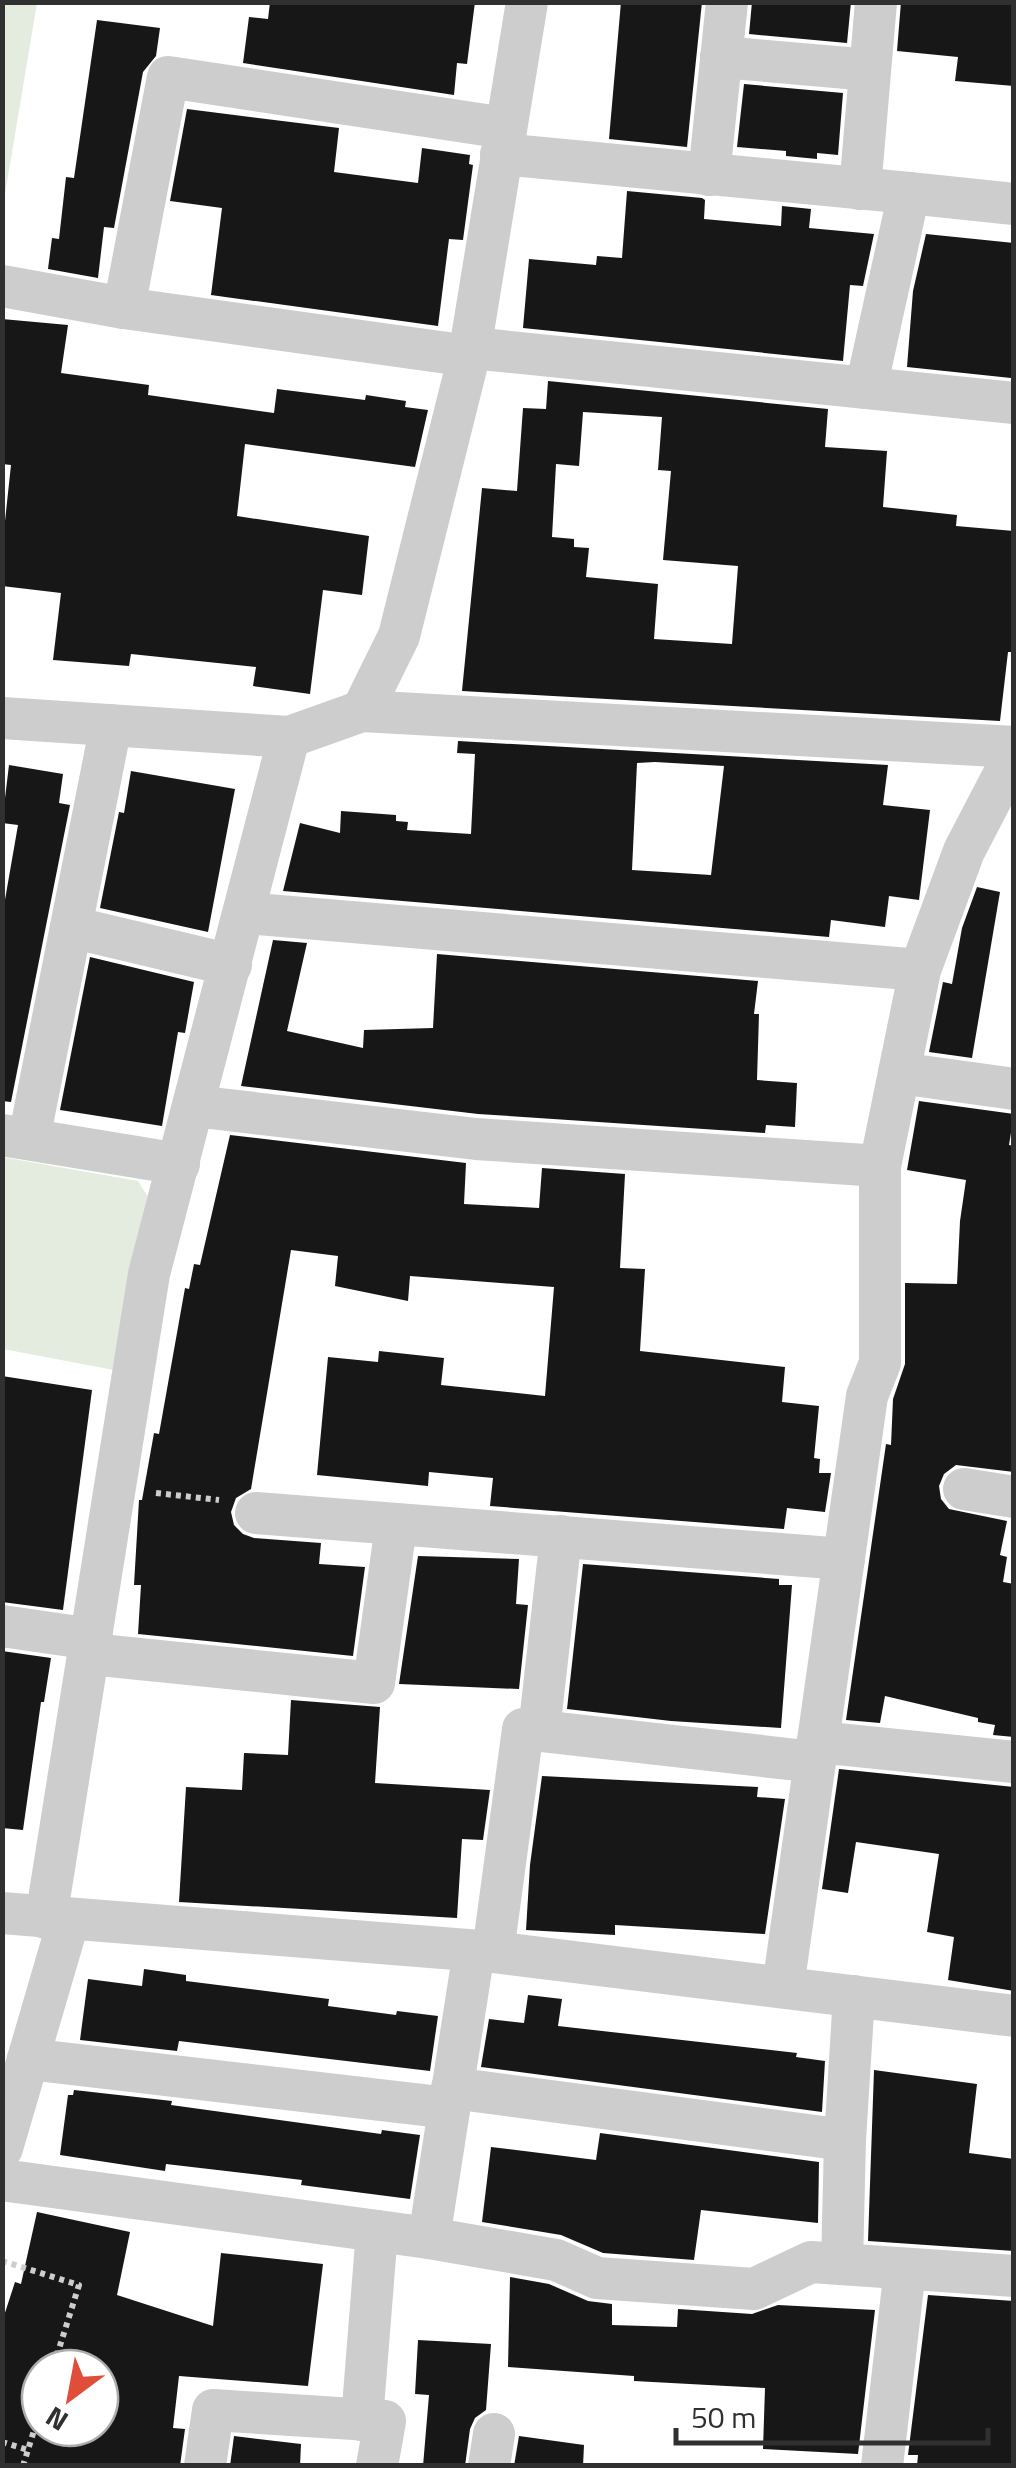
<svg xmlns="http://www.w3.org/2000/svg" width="1016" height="2468" font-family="'Titillium Web',sans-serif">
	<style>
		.green { fill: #e3ecde }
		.building { fill: #171717; fill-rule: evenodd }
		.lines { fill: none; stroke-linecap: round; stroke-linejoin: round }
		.path { stroke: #cdcdcd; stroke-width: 6; stroke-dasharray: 5 5; stroke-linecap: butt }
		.minor { stroke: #cdcdcd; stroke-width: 42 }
	</style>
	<rect width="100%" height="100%" fill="#fff"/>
	<!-- green -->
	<g class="green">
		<path d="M3,2l34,1 -34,203 -1,-203z"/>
		<path d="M2,1157l136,24 10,16 -34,173 -111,-21z"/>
	</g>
	<!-- building -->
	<g class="building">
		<path d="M270,2h205l-8,62 -10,-1 -3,32 -211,-32 6,-46 19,2z"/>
		<path d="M621,2h81l-15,145 -78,-8z"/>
		<path d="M752,2h99l-4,41 -98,-9z"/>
		<path d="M901,2h113v84l-59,-5 3,-24 -61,-6z"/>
		<path d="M97,20l63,8 -4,28 -13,16 -29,156 -10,-1 -6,51 -50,-9 4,-31 7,1 7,-62 8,1z"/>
		<path d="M744,84l99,9 -5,62 -21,-2v6l-31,-3v-5l-49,-4z"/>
		<path d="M187,109l152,19 -5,44 84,11 4,-35 48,7 -1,9 4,1 -10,75 -14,-1 -11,87 -227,-31 11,-87 -52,-7z"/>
		<path d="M627,191l75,7 3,2 -1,19 77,7 1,-20 29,3 -2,19 65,6 -11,52 -13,-1 -7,76 -320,-33 6,-69 67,6 1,-9 25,2z"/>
		<path d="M926,234l88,9 -3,135 -104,-11 6,-76z"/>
		<path d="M2,319l66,6 -7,48 88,12 -1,10 126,18 3,-24 88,11 1,-5 40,6 -1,6 23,3 -13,57 -170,-23 -8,72 132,20 -7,59 -39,-5 -13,104 -57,-8 3,-19 -125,-13 -2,12 -76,-6 8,-67 -59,-7v-37l9,-84 -9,-1z"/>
		<path d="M548,381l280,28 -3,38 62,4 -4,56 74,8 -1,11 58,5v121h-6l-8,69 -538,-30 20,-203 35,3 6,-83 23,1zM583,412l79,5 -4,53 13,1 -8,89 75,6 -6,78 -78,-5 4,-55 -72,-7 3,-29 -15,-1v-8l-22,-2 4,-73 23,2z"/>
		<path d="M458,741l430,24 -5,40 47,5 -11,90 -30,-4 -4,31 -54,-7 -2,17 -546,-46 17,-68 40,10 1,-22 55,4v6l12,1 -1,8 64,4 4,-80 -18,-1zM655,762l69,4 -13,109 -79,-5 5,-107z"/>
		<path d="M9,765l54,9 -4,29 11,2 -59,297 -9,-1v-184l16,-92 -16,-2z"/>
		<path d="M131,771l104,18 -27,143 -108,-24 19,-96 5,1z"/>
		<path d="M977,887l23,5 -28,166 -43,-6 14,-70 9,2 10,-56z"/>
		<path d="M273,940l34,3 -20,88 76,17 1,-18 69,-2 4,-74 321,27 -4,33h5l-2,66 40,3 -2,44 -29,-2 -1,8 -287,-19 -237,-28z"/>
		<path d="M90,957l104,25 -9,51 -7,-1 -16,94 -102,-16z"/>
		<path d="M919,1101l95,13 -5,31 5,1v326l-58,-7 -12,9 -5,12 2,13 8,10 58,12 -7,34 7,2 -4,25 11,2v153l-21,-2 2,-10 -17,-3v-4l-93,-22 -5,27 -34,-3 40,-276 5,1 2,-46 12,-35v-81l52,1 3,-63 6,-41 -59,-10z"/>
		<path d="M230,1135l236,28 -2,41 75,4 3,-40 83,6 -5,94 25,1 -5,82 145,16 -3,35 37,4 -5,52 6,1 -1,14h12l-6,39 -38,-4 -3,21 -294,-23 3,-28 -64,-6 -1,14 -111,-11 11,-118 50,5 1,-11 65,7 -3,27 104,11 9,-109 -144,-11 -2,25 -73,-15 3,-30 -47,-6 -40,239 -15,9 -5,14 3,13 9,9 11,4 67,5 -2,21 46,3 -12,89 -215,-22 3,-49h-7l5,-85h3l12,-67 5,1 26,-146 4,1 5,-25 6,1z"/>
		<path d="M2,1376l90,14 -29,220 -61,-8z"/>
		<path d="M418,1556l101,3 -3,45 12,1 -9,84 -120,-5z"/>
		<path d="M583,1564l196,15v6h13l-11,143 -110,-7 -104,-12z"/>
		<path d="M2,1651l49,7 -7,44h-3l-18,128 -21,-2z"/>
		<path d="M291,1700l89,7 -5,76 115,7 -7,50 -21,-1 -5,79 -278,-16 7,-115 56,3 2,-37 44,2z"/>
		<path d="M839,1769l175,18v204l-66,-11 6,-43 -27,-5 12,-78 -83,-12 -8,51 -26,-4z"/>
		<path d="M542,1776l216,11 -1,10 28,2 -20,135 -150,-9v10l-89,-5 4,-65z"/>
		<path d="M144,1969l42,6v6l143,18 -1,7 68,9 1,-4 41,5 -8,55 -251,-30 -2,10 -97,-11 8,-61 54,7z"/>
		<path d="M528,1995l34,4 -4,27 239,27 -1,4 29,4 -3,51 -341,-45 8,-48 35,4z"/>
		<path d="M874,2070l103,14 -8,69 45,6v92l-146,-10z"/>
		<path d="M74,2090l98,11 -1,4 210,29 1,-4 38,5 -10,64 -109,-14 1,-5 -136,-16 -1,7 -105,-16 8,-60h5z"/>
		<path d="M600,2133l219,29 -1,61 -117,-13 -7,50 -91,-7 -42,-18 -79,-13 9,-75 105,13z"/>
		<path d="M37,2212l93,20 -13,63 96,31 8,-73 102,11 -15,122 -129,-10 -6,52 12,1 -5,37h-178v-144l13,-40 6,2zM40,2368h60v60h-60z"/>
		<path d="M510,2277l39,7 39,17 24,3v21l65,2 1,-18 74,5 26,-9 97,5 -17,144 -95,-5 2,-61 -131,-7v-5l-126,-9z"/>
		<path d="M928,2295l86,6v165h-97l1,-11h-10z"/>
		<path d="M418,2340l73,4 -5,66 -11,8 -5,11 -5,37h-42l6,-71 -14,-1z"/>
		<path d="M234,2436l67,8 -1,22h-70z"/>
		<path d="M519,2436l65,9 -1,21h-69z"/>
	</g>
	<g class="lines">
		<!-- path -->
		<g class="path">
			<path d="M156,1493l63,7"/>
			<path d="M2,2261l77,24 -26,83"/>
			<path d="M2,2442l26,8"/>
			<path d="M23,2466l17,-55"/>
		</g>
		<!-- minor -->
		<g class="minor">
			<path d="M721,57l149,13"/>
			<path d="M501,154l408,39"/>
			<path d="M709,175l18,-173"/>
			<path d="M860,189l16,-187"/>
			<path d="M2,286l122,22 345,48"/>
			<path d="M124,308l44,-231 337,51"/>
			<path d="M471,348l543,55"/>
			<path d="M866,388l43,-195 105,11"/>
			<path d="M362,711l37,-75 70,-280 58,-354"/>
			<path d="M2,718l287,19 73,-26 652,36"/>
			<path d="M245,913l675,57"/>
			<path d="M71,927l160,38"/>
			<path d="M899,1073l115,16"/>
			<path d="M194,1106l282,33 404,27"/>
			<path d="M2,1135l177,29"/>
			<path d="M29,1139l82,-414"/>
			<path d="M964,1489l50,8"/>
			<path d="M256,1513l588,46"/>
			<path d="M2,1626l90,13"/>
			<path d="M90,1654l284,29 22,-157"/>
			<path d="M539,1731l22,-195"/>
			<path d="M818,1742l196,20"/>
			<path d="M2,1913l491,39 521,64"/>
			<path d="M46,1918l103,-644 140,-537"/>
			<path d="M493,1952l30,-223 292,33"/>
			<path d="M783,1987l84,-591 13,-33v-197l40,-196 44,-119 50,-96"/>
			<path d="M28,2059l421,49"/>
			<path d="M452,2088l393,52"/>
			<path d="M2,2148l67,-229"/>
			<path d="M2,2180l427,58 45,-287"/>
			<path d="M429,2238l127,22 41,18 157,11 57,-27 203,14"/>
			<path d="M842,2264l3,-124 9,-144"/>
			<path d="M362,2420l15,-189"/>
			<path d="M205,2466l8,-56 172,11 -8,45"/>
			<path d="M489,2466l5,-32"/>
			<path d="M882,2466l23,-197"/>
		</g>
	</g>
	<!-- border -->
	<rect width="1016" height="2468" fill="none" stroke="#303030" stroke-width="10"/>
	<!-- north arrow -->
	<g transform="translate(70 2398) rotate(212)"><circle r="48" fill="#ffffff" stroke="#acacac" stroke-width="2.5"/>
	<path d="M0-8L18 38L0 25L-18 38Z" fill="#e04d39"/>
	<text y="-15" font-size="28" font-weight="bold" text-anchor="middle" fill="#303030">N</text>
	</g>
	<!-- scale -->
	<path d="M676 2428v15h312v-15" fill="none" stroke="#303030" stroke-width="5"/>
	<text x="691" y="2428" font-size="30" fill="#303030" stroke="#ffffff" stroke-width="8" paint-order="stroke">50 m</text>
</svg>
